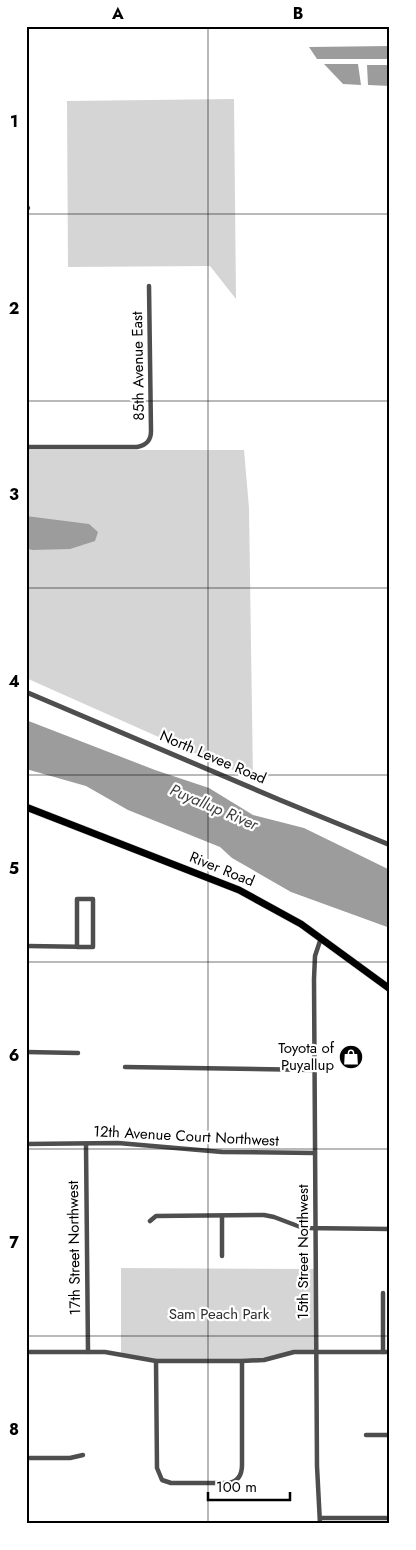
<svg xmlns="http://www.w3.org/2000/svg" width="416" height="1550" font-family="Jost,sans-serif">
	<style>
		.green { fill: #d5d5d5 }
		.water { fill: #9c9c9c }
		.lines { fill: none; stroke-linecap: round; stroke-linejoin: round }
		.primary-casing { stroke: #dbdbdb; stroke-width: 8 }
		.minor { stroke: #4e4e4e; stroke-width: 4.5 }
		.tertiary { stroke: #4e4e4e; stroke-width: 5 }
		.primary { stroke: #000; stroke-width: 7 }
		.grid { fill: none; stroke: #000; stroke-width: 1; stroke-opacity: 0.55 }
		.labels { text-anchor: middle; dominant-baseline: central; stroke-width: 4.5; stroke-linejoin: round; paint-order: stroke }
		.street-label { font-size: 15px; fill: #000; stroke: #fff }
		.poi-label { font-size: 15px; fill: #000; stroke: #fff; text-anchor: end }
		.park-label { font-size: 15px; fill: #2c2c2c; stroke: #fff }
		.water-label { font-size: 16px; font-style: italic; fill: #3d3d3d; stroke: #fff }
		.neatline { fill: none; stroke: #000; stroke-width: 2 }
		.grid-label { font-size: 16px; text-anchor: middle; font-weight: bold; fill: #000 }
	</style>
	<rect width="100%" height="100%" fill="#fff"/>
	<!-- green -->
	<g class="green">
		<path d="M234,99l2,200 -26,-33 -142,1 -1,-166z"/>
		<path d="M26,450h218l5,58 4,271 -227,-101z"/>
		<path d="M121,1268l195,1v83h-15l-37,8 -108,1 -35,-8z"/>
	</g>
	<!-- water -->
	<g class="water">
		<path d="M390,46v13h-73l-8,-12z"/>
		<path d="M324,64h34l3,21 -18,-1z"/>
		<path d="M367,65h23v21l-22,-1z"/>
		<path d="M26,516l63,8 9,8 -3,9 -25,8 -38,1 -6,-2z"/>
		<path d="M26,720l129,50 54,18 44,27 51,13 86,42v58l-99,-36 -59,-34 -12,-11 -92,-37 -42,-24 -60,-17z"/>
	</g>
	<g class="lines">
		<!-- primary casing -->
		<g class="primary-casing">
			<path id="primary" d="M26,807l213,83 62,34 89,65"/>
		</g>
		<!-- minor -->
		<g class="minor">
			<path d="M26,208h2"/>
			<path d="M26,447h111c10,-2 14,-7 14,-16l-2,-145"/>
			<path d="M26,946h2l65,1v-48h-16v48"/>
			<path d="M26,1052l52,1"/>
			<path d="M125,1067l190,3"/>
			<path d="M26,1144l92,-1 104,9 93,1"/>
			<path d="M86,1144l2,208"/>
			<path d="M222,1216v40"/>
			<path d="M150,1221l6,-5 108,-1 10,2 29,11 87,1"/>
			<path d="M383,1293v59"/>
			<path d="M26,1352h79l51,9h86l22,-1 30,-8h96"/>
			<path d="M156,1361l1,107 5,12 9,3h58c10,-2 13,-9 13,-18v-104"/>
			<path d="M366,1435h24"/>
			<path d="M26,1458h44l13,-3"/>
			<path d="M320,1518h70"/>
			<path d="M320,1524l-3,-58 -3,-487 1,-23 6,-18"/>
		</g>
		<!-- tertiary -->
		<path class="tertiary" d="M26,692l254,108 110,45"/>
		<!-- primary -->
		<use href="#primary" class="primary"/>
	</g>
	<!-- grid -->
	<path class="grid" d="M208,26v1498M26,214h364M26,401h364M26,588h364M26,775h364M26,962h364M26,1149h364M26,1336h364"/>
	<!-- icons -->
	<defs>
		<g id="shop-disc" transform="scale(1.25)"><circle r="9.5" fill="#000" stroke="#fff"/><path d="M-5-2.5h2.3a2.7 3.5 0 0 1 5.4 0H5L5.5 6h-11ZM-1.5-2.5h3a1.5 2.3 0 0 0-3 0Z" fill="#fff"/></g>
	</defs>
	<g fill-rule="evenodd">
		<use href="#shop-disc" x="351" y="1057"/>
	</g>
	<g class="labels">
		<!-- street labels -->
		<g class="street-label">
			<text transform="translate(138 366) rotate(-91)">85th Avenue East</text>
			<text transform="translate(213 757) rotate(23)">North Levee Road</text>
			<text transform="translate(222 869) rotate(22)">River Road</text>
			<text transform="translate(186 1136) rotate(3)">12th Avenue Court Northwest</text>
			<text transform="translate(74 1248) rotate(-91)">17th Street Northwest</text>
			<text transform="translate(303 1252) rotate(-90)">15th Street Northwest</text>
		</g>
		<!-- poi labels -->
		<g class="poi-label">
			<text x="334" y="1048">Toyota of<tspan x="334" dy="17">Puyallup</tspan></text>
		</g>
		<!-- park labels -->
		<g class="park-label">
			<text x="219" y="1314">Sam Peach Park</text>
		</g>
		<!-- water labels -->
		<g class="water-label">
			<text transform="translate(214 807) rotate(23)">Puyallup River</text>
		</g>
	</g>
	<!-- border -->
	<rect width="416" height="1550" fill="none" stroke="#ffffff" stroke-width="55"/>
	<!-- scale -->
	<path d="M208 1492v8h82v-8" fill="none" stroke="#000000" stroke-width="2.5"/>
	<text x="216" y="1492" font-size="15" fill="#000000" stroke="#ffffff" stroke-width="4" paint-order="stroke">100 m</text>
	<rect x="28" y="28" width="360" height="1494" class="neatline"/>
	<g class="grid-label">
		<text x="118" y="19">A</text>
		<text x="298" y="19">B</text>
		<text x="14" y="127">1</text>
		<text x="14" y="314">2</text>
		<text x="14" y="500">3</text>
		<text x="14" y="687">4</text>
		<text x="14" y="874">5</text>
		<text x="14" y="1061">6</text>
		<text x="14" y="1248">7</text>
		<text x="14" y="1435">8</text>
	</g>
</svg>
